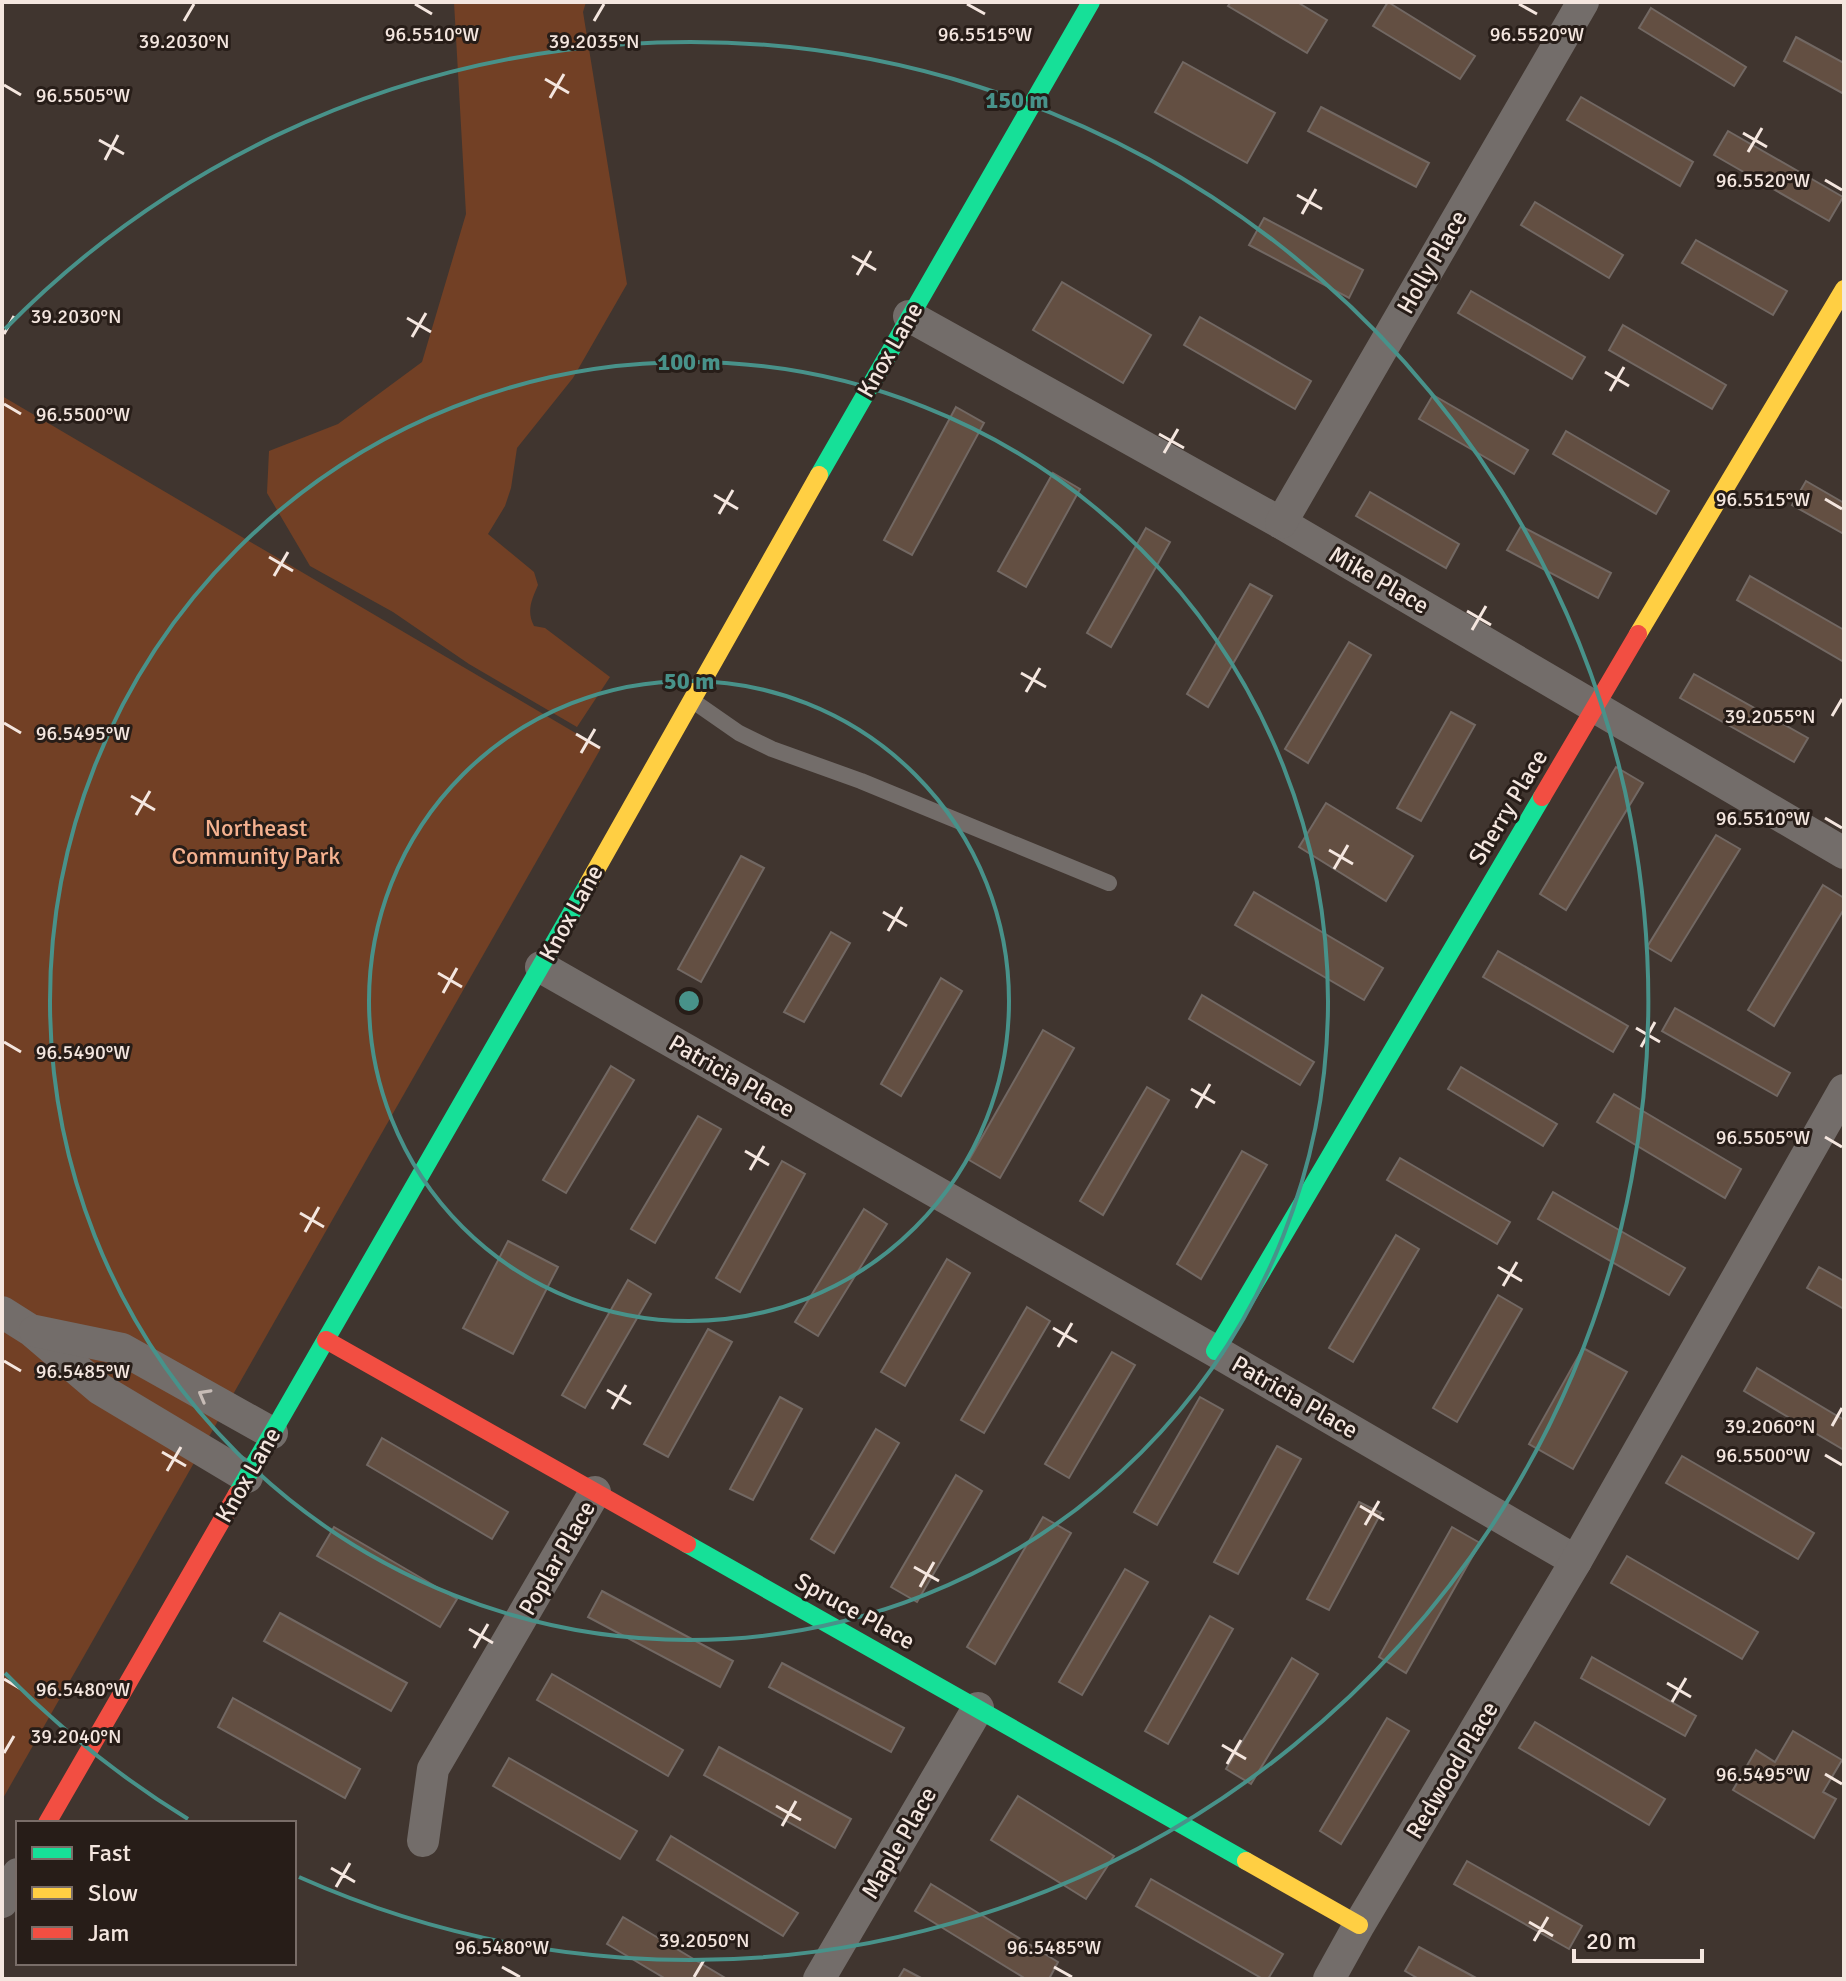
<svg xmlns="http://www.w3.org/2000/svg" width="1846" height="1981" font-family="Signika,sans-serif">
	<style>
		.green { fill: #724025 }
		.building { fill: #634f42; stroke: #726863; stroke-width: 2 }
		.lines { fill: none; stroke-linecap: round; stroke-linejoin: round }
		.lane { stroke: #736d6a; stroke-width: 16 }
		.street { stroke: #736d6a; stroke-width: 32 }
		.fast { stroke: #16e098; stroke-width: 18 }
		.slow { stroke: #ffcf43; stroke-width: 18 }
		.jam { stroke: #f24e42; stroke-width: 18 }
		.oneway { stroke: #c7bcb6 }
		.ticks { fill: none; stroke: #f4e6df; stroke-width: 3 }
		.ring { fill: none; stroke: #48928a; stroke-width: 4 }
		.labels { text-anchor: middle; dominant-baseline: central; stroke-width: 6; stroke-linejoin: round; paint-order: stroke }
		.street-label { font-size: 24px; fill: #f4e6df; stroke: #271d18 }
		.park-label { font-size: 24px; fill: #f6b290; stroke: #271d18 }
		.ticks-label { font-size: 20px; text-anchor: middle; fill: #f4e6df; stroke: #271d18; stroke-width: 6; stroke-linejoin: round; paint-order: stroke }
		.centre { fill: #48928a; stroke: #271d18; stroke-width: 4 }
		.ring-label { font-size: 24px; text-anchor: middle; font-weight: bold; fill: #48928a; stroke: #271d18; stroke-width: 6; stroke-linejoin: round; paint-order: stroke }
	</style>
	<rect width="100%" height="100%" fill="#40352f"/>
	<!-- green -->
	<g class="green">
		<path d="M454,2h132l-3,10 44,272 -54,94 -56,70 -6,40 -6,18 -17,28 46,38 4,13c-6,14 -12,26 -4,41l11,2 65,49 -33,50 -108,-63 -76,-52 -83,-46 -43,-73 2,-42 69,-27 84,-62 44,-148z"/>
		<path d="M2,396l599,352 -599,1052z"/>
	</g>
	<!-- building -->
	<g class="building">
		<path d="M1231,2h66l30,18 -20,33 -79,-47z"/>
		<path d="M1388,2l87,54 -15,23 -87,-53z"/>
		<path d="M1651,8l95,59 -12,19 -95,-58z"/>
		<path d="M1796,37l48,26v31l-60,-33z"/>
		<path d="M1183,62l92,51 -28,50 -92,-51z"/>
		<path d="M1581,97l112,65 -13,24 -113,-66z"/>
		<path d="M1321,107l108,56 -13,24 -108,-56z"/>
		<path d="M1728,131l115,66 -14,24 -115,-66z"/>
		<path d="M1535,202l88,53 -14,23 -88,-53z"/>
		<path d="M1264,218l99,52 -14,28 -100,-53z"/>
		<path d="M1696,240l91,51 -14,24 -91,-52z"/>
		<path d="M1062,282l89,53 -28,48 -90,-53z"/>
		<path d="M1471,291l114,66 -13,22 -114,-66z"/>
		<path d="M1200,317l111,64 -16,28 -111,-64z"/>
		<path d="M1623,325l103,60 -14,24 -103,-59z"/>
		<path d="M1433,395l95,55 -14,24 -95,-55z"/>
		<path d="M956,407l28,16 -72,132 -28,-15z"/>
		<path d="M1566,431l103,60 -13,23 -103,-60z"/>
		<path d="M1053,473l27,16 -54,98 -28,-16z"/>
		<path d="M1806,481l38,22v31l-52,-29z"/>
		<path d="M1370,492l89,52 -13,24 -90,-52z"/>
		<path d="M1521,526l90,47 -13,25 -91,-48z"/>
		<path d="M1146,528l24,14 -59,105 -24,-14z"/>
		<path d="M1750,576l94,54v32l-107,-62z"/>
		<path d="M1250,584l22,12 -64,111 -21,-13z"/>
		<path d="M1349,642l22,13 -63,108 -23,-14z"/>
		<path d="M1694,674l114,64 -14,24 -114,-64z"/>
		<path d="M1451,712l24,13 -54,96 -24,-13z"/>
		<path d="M1616,767l27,16 -77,127 -26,-16z"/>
		<path d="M1326,803l87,53 -27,45 -87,-54z"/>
		<path d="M1716,835l24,14 -69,112 -24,-14z"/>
		<path d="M741,856l23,12 -63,114 -23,-13z"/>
		<path d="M1823,885l21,13v11l-70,117 -26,-16z"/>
		<path d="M1254,892l129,76 -19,32 -129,-75z"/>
		<path d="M831,932l19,11 -46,79 -20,-10z"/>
		<path d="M1498,951l130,75 -15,26 -130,-75z"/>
		<path d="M941,978l21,13 -61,105 -20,-12z"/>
		<path d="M1202,995l112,67 -14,23 -111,-66z"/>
		<path d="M1675,1008l115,65 -13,23 -115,-65z"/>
		<path d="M1043,1030l31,18 -74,130 -31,-18z"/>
		<path d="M611,1066l23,14 -68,113 -23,-13z"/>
		<path d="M1461,1067l96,57 -14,22 -95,-57z"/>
		<path d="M1147,1087l22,13 -66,115 -23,-14z"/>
		<path d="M1614,1094l127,75 -16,29 -128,-76z"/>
		<path d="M698,1116l23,13 -66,114 -24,-14z"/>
		<path d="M1242,1151l25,14 -66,114 -24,-15z"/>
		<path d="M1400,1158l110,64 -13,22 -110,-64z"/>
		<path d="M782,1161l23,13 -65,118 -24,-14z"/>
		<path d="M1553,1192l132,76 -16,27 -131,-76z"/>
		<path d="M864,1209l23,15 -69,112 -23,-14z"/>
		<path d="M1396,1235l23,14 -66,113 -24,-14z"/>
		<path d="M508,1241l50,26 -45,87 -50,-26z"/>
		<path d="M947,1259l23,14 -65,113 -24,-14z"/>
		<path d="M1819,1267l25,14v28l-37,-21z"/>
		<path d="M628,1280l23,14 -66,114 -23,-13z"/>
		<path d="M1498,1295l24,14 -65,113 -24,-14z"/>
		<path d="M1027,1307l23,14 -66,112 -23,-13z"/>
		<path d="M708,1329l24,13 -64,115 -24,-13z"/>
		<path d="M1583,1348l44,24 -54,97 -44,-25z"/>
		<path d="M1112,1352l23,13 -66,113 -24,-14z"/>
		<path d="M1757,1368l87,52v30l-100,-59z"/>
		<path d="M780,1397l22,12 -49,91 -23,-11z"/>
		<path d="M1200,1397l23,13 -66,115 -23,-13z"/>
		<path d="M876,1429l23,14 -65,110 -23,-14z"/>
		<path d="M382,1438l126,74 -16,27 -125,-74z"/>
		<path d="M1277,1446l24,13 -63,115 -24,-12z"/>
		<path d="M1682,1456l132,77 -16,26 -132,-76z"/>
		<path d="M956,1475l26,16 -65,111 -26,-15z"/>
		<path d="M1359,1502l22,11 -52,97 -22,-11z"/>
		<path d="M1043,1517l28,16 -76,131 -28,-17z"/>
		<path d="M334,1527l123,72 -17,28 -123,-71z"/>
		<path d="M1452,1527l28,16 -74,130 -27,-16z"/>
		<path d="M1627,1556l131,76 -16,27 -131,-76z"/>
		<path d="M1125,1569l23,13 -66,113 -23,-13z"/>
		<path d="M602,1591l131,70 -13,26 -132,-70z"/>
		<path d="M280,1613l127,70 -16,28 -127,-70z"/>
		<path d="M1210,1616l23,13 -65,115 -23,-13z"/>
		<path d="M1592,1657l104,59 -11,20 -104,-58z"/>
		<path d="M1292,1658l26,16 -67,110 -25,-15z"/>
		<path d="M782,1663l122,65 -13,24 -122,-65z"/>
		<path d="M552,1674l131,76 -15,26 -131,-76z"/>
		<path d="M233,1698l127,71 -15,29 -127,-71z"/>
		<path d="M1387,1718l22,13 -68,113 -21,-13z"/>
		<path d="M1535,1722l130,77 -16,26 -130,-77z"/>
		<path d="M1793,1731l49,29 -19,32 13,7 -22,39 -81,-48 23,-40 19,12z"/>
		<path d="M719,1747l132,72 -16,29 -131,-73z"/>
		<path d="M509,1758l128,73 -17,28 -127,-73z"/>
		<path d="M1018,1796l96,60 -28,43 -95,-59z"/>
		<path d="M671,1836l127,77 -15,23 -126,-76z"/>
		<path d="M1467,1861l115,65 -13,23 -115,-65z"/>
		<path d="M1151,1879l132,75 -15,25h-5l-127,-73z"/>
		<path d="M931,1884l127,78 -9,17h-23l-111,-68z"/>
		<path d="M623,1917l104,62h-61l-59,-35z"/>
		<path d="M1419,1947l59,32h-59l-14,-8z"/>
		<path d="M904,1969l19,10h-25z"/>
	</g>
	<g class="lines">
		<!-- lane -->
		<path class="lane" d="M693,701l46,32 33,16 89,32 248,102"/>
		<!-- street -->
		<g class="street">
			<path d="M909,316l372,207 563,330"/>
			<path d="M1281,523l302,-521"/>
			<path d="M541,967l674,384 361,210"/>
			<path d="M2,1312l30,19 68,58 147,88"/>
			<path d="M35,1331l87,18 150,84"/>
			<path d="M423,1841l10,-72 162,-277"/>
			<path d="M2,1902l16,-28"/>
			<path d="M819,1979l159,-271"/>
			<path d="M1329,1979l30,-54 217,-364 268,-471"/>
		</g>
		<!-- fast -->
		<g class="fast">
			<path d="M819,475l272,-473"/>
			<path d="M1215,1351l327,-554"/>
			<path d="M237,1494l351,-610"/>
			<path d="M687,1544l559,317"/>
		</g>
		<!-- slow -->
		<g class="slow">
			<path d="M1638,634l206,-345"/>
			<path d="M588,884l231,-409"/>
			<path d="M1246,1861l113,64"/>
		</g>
		<!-- jam -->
		<g class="jam">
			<path d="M1542,797l96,-163"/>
			<path d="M326,1340l361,204"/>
			<path d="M47,1823l190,-329"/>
		</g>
	</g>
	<!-- one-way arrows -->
	<defs><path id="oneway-chevron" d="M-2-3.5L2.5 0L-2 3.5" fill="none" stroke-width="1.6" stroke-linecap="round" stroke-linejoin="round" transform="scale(2)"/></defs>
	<use class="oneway" href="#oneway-chevron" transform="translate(204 1395) rotate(-151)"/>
	<!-- ticks -->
	<path class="ticks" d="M415,4l17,10M967,4l18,10M1519,4l18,10M184,21l10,-17M594,21l10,-17M545,79l24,14M4,85l17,10M550,98l14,-24M1743,133l24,14M99,140l25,14M1748,152l14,-24M105,160l13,-25M1825,180l17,10M1297,195l25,14M1302,214l14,-25M852,256l24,14M857,275l14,-24M407,318l24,14M4,334l10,-18M412,337l14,-24M1605,372l24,14M1610,391l14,-24M4,404l17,10M1159,434l25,14M1164,453l14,-24M714,495l24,14M1825,499l17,10M719,514l14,-24M269,557l24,14M274,576l14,-24M1467,611l24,14M1472,630l14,-24M1021,673l25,14M1026,692l14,-24M1832,716l10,-17M4,723l17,10M576,734l24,14M581,753l14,-24M131,796l24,14M136,815l14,-24M1825,818l17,10M1329,850l24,14M1334,869l14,-24M883,912l24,14M888,931l14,-24M438,973l24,14M443,993l14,-25M1636,1028l24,14M4,1042l17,10M1641,1047l14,-25M1191,1089l24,14M1196,1108l14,-24M1825,1137l17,10M745,1151l24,14M750,1170l14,-24M300,1213l24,14M305,1232l14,-25M1498,1267l24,14M1503,1286l14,-24M1053,1328l24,14M1058,1347l14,-24M4,1361l17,10M607,1390l24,14M612,1409l14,-24M1832,1426l10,-18M162,1452l24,14M1825,1455l17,10M167,1471l14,-24M1360,1506l24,14M1365,1525l14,-24M914,1567l25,14M920,1587l14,-25M469,1629l24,14M474,1648l14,-24M4,1679l17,10M1667,1683l24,14M1672,1702l14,-24M1222,1745l24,14M4,1753l10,-17M1227,1764l14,-24M1825,1774l17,10M776,1806l25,14M782,1826l14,-25M331,1868l24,14M336,1887l14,-24M1529,1922l24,14M1534,1941l14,-24M502,1967l18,10M1054,1967l18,10M694,1977l10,-17"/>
	<!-- distance rings -->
	<g class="ring">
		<circle cx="689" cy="1001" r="320"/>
		<circle cx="689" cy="1001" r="639"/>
		<path d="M188 1819A959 959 0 0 1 5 1673M5 329A959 959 0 1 1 299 1877"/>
	</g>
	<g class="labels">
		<!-- street labels -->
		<g class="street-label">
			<text transform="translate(1432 262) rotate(-60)">Holly Place</text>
			<text transform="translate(890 350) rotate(-60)">Knox Lane</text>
			<text transform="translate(1379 580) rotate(30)">Mike Place</text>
			<text transform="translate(1508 807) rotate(-59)">Sherry Place</text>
			<text transform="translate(571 913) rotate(-61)">Knox Lane</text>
			<text transform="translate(732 1076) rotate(30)">Patricia Place</text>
			<text transform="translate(1295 1397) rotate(30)">Patricia Place</text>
			<text transform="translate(248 1475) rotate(-60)">Knox Lane</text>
			<text transform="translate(557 1558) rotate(-60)">Poplar Place</text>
			<text transform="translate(855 1611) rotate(29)">Spruce Place</text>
			<text transform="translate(1452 1770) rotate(-59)">Redwood Place</text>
			<text transform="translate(899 1843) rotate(-60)">Maple Place</text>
		</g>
		<!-- park labels -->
		<g class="park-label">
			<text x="256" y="828">Northeast<tspan x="256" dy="28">Community Park</tspan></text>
		</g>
	</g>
	<g class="ticks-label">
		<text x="432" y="41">96.5510°W</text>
		<text x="985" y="41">96.5515°W</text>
		<text x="1537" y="41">96.5520°W</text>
		<text x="184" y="48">39.2030°N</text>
		<text x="594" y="48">39.2035°N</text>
		<text x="83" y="102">96.5505°W</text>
		<text x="1763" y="187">96.5520°W</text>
		<text x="76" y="323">39.2030°N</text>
		<text x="83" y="421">96.5500°W</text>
		<text x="1763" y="506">96.5515°W</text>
		<text x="1770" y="723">39.2055°N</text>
		<text x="83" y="740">96.5495°W</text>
		<text x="1763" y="825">96.5510°W</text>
		<text x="83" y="1059">96.5490°W</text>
		<text x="1763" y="1144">96.5505°W</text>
		<text x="83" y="1378">96.5485°W</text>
		<text x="1770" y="1433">39.2060°N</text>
		<text x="1763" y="1462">96.5500°W</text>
		<text x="83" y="1696">96.5480°W</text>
		<text x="76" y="1743">39.2040°N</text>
		<text x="1763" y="1781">96.5495°W</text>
		<text x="704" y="1947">39.2050°N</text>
		<text x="502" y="1954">96.5480°W</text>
		<text x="1054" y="1954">96.5485°W</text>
	</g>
	<circle cx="689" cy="1001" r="12" class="centre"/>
	<g class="ring-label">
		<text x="1017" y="108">150 m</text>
		<text x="689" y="370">100 m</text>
		<text x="689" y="689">50 m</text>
	</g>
	<!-- border -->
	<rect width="1846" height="1981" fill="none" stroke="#f4e6df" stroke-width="8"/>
	<!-- legend -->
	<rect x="16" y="1821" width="280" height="144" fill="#271d18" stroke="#796d68" stroke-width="2"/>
	<rect x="32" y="1847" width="40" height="12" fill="#16e098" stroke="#796d68" stroke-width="2"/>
	<text x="88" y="1861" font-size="24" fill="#f4e6df">Fast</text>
	<rect x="32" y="1887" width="40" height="12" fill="#ffcf43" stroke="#796d68" stroke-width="2"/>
	<text x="88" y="1901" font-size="24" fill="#f4e6df">Slow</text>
	<rect x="32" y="1927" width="40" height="12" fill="#f24e42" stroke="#796d68" stroke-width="2"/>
	<text x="88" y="1941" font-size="24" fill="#f4e6df">Jam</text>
	<!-- scale -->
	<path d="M1574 1949v12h128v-12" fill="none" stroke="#f4e6df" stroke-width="4"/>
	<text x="1586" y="1949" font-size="24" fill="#f4e6df" stroke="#271d18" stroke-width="6" paint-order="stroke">20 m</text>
</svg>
